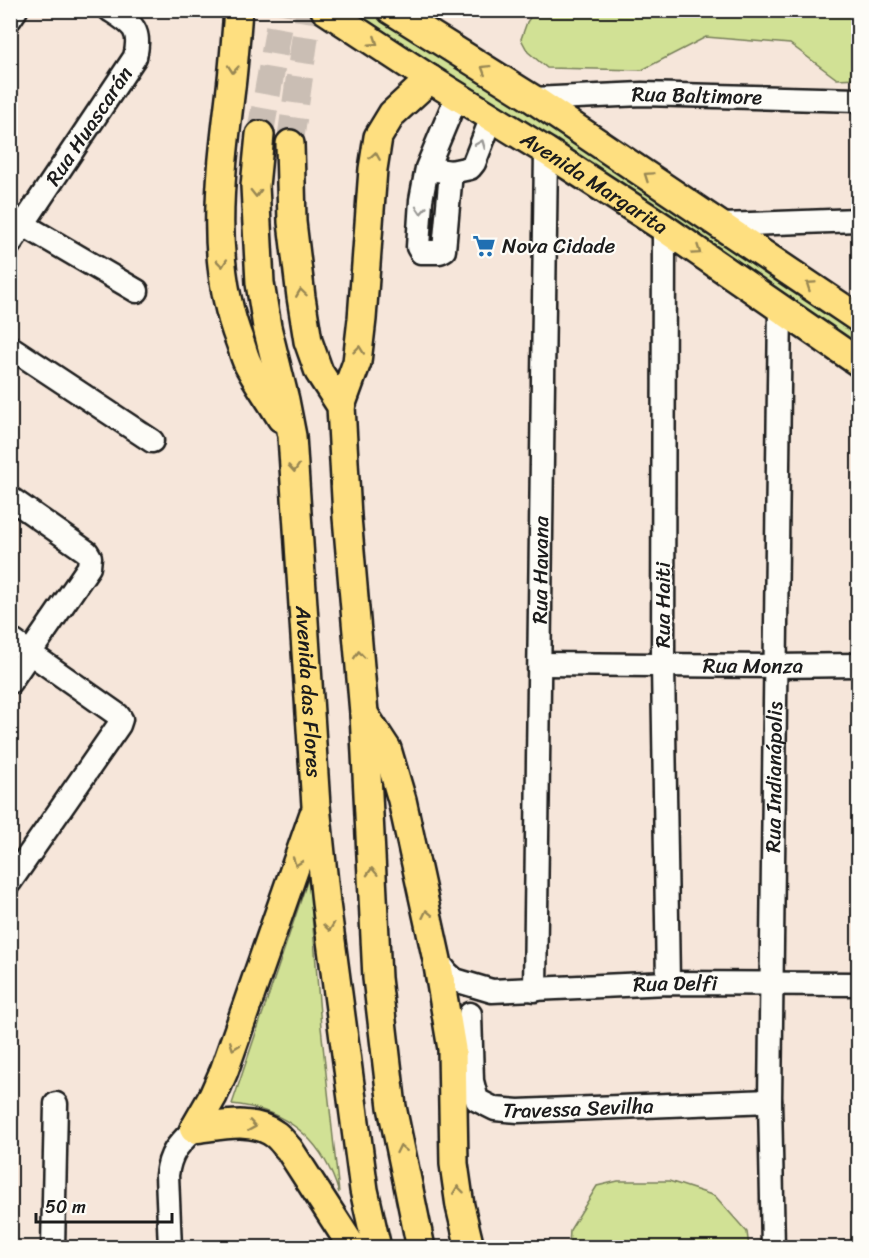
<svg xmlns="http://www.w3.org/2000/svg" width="869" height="1258" font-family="Sriracha,sans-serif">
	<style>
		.green { fill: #d1e195; stroke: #767e58; stroke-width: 1.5 }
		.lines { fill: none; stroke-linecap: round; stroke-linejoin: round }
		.major-tunnel { stroke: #cabeb4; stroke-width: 27; stroke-dasharray: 27 14; stroke-linecap: butt }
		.minor-casing { stroke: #1c1c1c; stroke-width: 27 }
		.major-casing { stroke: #1c1c1c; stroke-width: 32 }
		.minor { stroke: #fdfcf7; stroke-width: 22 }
		.major { stroke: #fedf80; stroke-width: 27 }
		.oneway { stroke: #988753 }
		.oneway2 { stroke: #989794 }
		.labels { text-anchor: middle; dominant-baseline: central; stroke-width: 4.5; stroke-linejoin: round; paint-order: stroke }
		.street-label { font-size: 21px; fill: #1c1c1c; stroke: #fdfcf7 }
		.poi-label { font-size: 21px; fill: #1c1c1c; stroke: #fdfcf7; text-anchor: start }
	</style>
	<rect width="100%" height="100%" fill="#f6e6da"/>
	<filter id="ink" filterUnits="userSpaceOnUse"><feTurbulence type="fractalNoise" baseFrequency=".0167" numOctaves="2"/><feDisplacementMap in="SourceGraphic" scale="12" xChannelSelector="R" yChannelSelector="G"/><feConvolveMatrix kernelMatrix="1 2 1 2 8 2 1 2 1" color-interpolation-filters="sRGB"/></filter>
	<g filter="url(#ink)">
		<!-- green -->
		<g class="green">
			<path d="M535,10l323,1v67l-21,1 -47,-35 -84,-7 -64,33 -95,-2 -19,-16 -7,-13 6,-17z"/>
			<path d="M354,11h24l480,320v17z"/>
			<path d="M309,876l12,151 18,166c-16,-53 -51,-83 -107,-89z"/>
			<path d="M618,1181h51l46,15 32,36 2,15h-180l1,-17 27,-44z"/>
		</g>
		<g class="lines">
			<!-- major-tunnel -->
			<g class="major-tunnel">
				<path d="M260,135l22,-125"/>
				<path d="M290,144l19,-134"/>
			</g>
			<!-- minor casing -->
			<g class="minor-casing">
				<g id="minor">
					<path d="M10,19l6,-9"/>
					<path id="s1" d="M533,99l109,-5 216,6"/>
					<path d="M437,170l14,2 19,-4 4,-5 18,-46"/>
					<path d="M451,172l-7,78 -4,2h-19l-3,-5 3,-47 6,-32 30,-72"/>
					<path d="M12,218l125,73"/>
					<path d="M723,225l135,-5"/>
					<path d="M664,228l-1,437 5,318"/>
					<path id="s2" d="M10,244l125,-187c7,-28 -3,-33 -25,-47"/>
					<path d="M10,347l142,94"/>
					<path d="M10,498l77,54 3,5 -1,10 -79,115"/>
					<path d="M10,639l108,76 3,4 -2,6 -109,157"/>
					<path id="s3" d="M540,664l235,2 83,-1"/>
					<path id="s4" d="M437,960l10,13 8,7 37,11 176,-8 190,1"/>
					<path id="s5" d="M535,990l11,-839"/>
					<path id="s6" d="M470,1014l2,67 5,19 18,9 23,2 252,-10"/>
					<path d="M53,1248l3,-144"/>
					<path d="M170,1248l-3,-73c3,-23 11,-30 27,-46"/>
					<path id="s7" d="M773,1248l-3,-147 10,-794"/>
				</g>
			</g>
			<!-- major casing -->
			<g class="major-casing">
				<g id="major">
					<path d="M238,10c-2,26 -4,52 -7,78 -10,84 -23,172 9,254 3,8 5,18 10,26 9,17 21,33 31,50"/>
					<path id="s8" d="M325,10l105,69 116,72 118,77 194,134"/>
					<path d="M391,10l142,89 325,219"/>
					<path id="s9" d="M260,135l-5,51 5,97 7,44 18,73 7,36 24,370 10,97 38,287 13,58"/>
					<path d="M290,144l2,78 9,75 7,44 11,31 22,34 6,111 17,196 13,265 15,129 29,141"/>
					<path d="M341,406l16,-44 5,-43 11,-150 5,-32 14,-23 38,-35"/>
					<path d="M364,714l23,35 15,51 35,160 15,89 2,115 6,42 10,42"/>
					<path d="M194,1129l19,-33 11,-25 89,-255"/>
					<path d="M194,1129c26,-3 59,-12 82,6 5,4 9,10 13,14l64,99"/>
				</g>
			</g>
			<!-- minor -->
			<use href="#minor" class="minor"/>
			<!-- major -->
			<use href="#major" class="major"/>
		</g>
		<!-- one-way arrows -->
		<defs><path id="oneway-chevron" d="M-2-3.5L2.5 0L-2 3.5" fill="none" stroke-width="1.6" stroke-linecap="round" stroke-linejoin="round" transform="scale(1.5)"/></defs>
		<g class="oneway">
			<use href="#oneway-chevron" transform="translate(374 42) rotate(33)"/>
			<use href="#oneway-chevron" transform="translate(233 69) rotate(95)"/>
			<use href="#oneway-chevron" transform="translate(485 69) rotate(-148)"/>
			<use href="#oneway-chevron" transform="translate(375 156) rotate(-81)"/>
			<use href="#oneway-chevron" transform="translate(648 176) rotate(-146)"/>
			<use href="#oneway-chevron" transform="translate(256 193) rotate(89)"/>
			<use href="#oneway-chevron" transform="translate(697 251) rotate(34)"/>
			<use href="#oneway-chevron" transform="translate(222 263) rotate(84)"/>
			<use href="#oneway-chevron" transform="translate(810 285) rotate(-146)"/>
			<use href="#oneway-chevron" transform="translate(301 293) rotate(-98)"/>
			<use href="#oneway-chevron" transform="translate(359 350) rotate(-84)"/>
			<use href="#oneway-chevron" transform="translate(294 468) rotate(86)"/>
			<use href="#oneway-chevron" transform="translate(359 655) rotate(-95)"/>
			<use href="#oneway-chevron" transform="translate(297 862) rotate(109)"/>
			<use href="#oneway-chevron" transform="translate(372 872) rotate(-93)"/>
			<use href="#oneway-chevron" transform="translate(427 914) rotate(-102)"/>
			<use href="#oneway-chevron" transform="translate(329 927) rotate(82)"/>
			<use href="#oneway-chevron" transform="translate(234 1046) rotate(111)"/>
			<use href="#oneway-chevron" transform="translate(252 1126) rotate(9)"/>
			<use href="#oneway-chevron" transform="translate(401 1149) rotate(-102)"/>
			<use href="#oneway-chevron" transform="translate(458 1190) rotate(-97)"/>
		</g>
		<g class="oneway2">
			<use href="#oneway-chevron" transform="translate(481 144) rotate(-68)"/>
			<use href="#oneway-chevron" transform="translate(421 210) rotate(94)"/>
		</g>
	</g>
	<!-- icons -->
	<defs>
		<g id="supermarket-bare" transform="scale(1.8)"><path d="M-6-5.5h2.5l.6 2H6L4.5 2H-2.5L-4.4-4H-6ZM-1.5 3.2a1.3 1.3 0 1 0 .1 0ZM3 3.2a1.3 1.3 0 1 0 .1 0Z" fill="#1f6fb2" stroke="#fdfcf7" stroke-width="2.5" paint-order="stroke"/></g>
	</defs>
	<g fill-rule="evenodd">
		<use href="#supermarket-bare" x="484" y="246"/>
	</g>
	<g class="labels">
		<!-- street labels -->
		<g class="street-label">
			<text stroke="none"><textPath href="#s1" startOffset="164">Rua Baltimore</textPath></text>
			<text stroke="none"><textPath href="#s2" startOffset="142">Rua Huascarán</textPath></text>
			<text stroke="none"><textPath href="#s8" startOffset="320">Avenida Margarita</textPath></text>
			<text stroke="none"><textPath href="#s5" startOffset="420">Rua Havana</textPath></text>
			<text transform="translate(663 605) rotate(-90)">Rua Haiti</text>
			<text stroke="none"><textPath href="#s3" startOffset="213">Rua Monza</textPath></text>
			<text stroke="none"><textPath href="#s9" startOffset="561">Avenida das Flores</textPath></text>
			<text stroke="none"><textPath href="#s7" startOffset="471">Rua Indianápolis</textPath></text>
			<text stroke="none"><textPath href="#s4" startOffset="249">Rua Delfi</textPath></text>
			<text stroke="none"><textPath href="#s6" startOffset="190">Travessa Sevilha</textPath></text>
		</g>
		<!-- poi labels -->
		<g class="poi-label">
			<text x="502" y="246">Nova Cidade</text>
		</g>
	</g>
	<!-- margin -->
	<rect width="869" height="1258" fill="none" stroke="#fdfcf7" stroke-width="36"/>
	<rect x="18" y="18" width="833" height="1222" fill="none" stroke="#1c1c1c" stroke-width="2" filter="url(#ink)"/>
	<!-- scale -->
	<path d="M36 1213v9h136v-9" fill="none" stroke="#1c1c1c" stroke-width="3"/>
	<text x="45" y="1213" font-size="18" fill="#1c1c1c" stroke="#fdfcf7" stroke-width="4.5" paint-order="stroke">50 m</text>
</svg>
